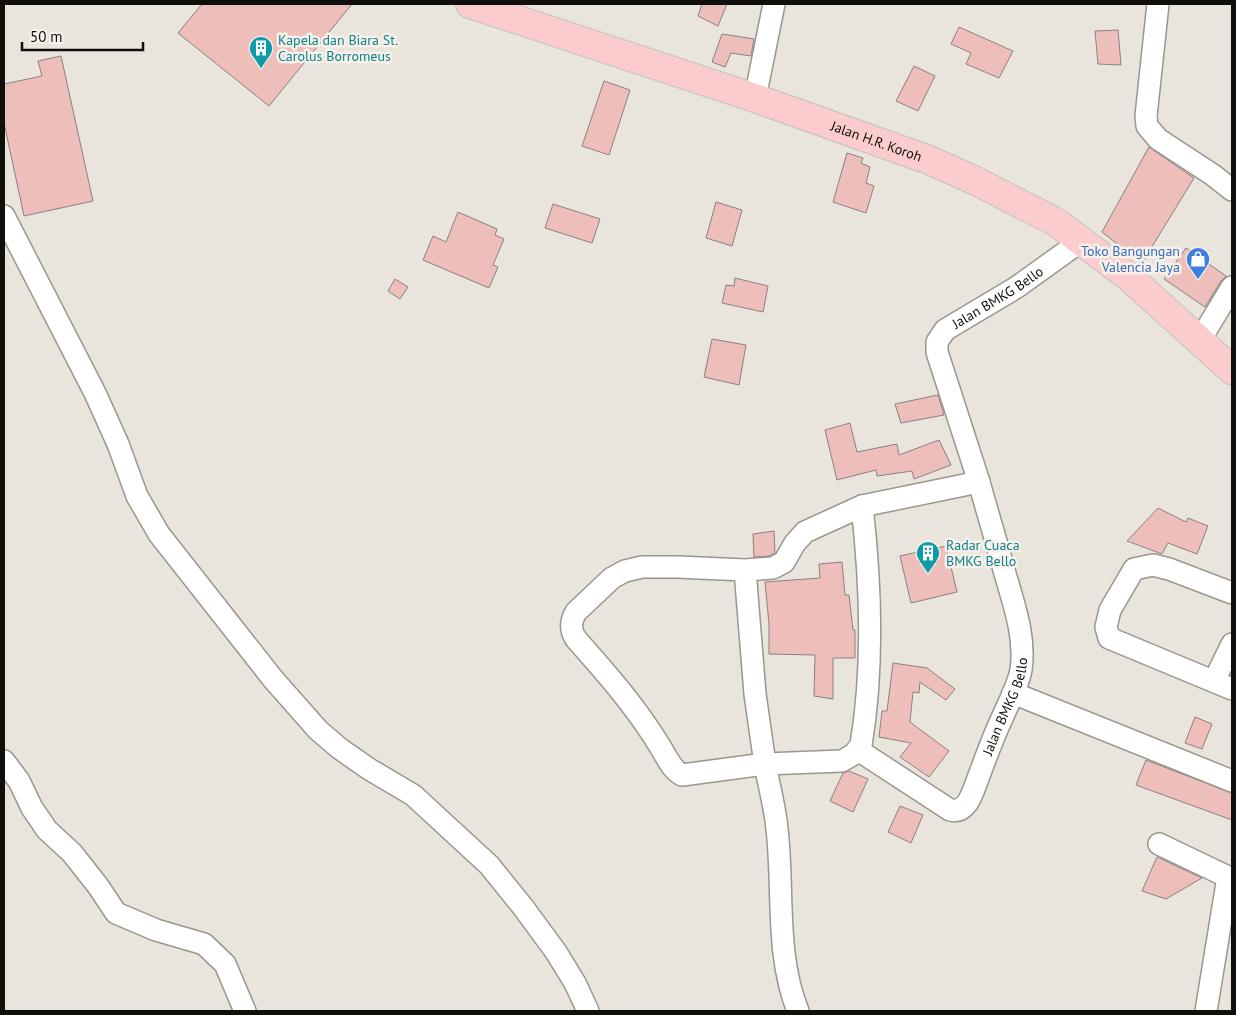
<svg xmlns="http://www.w3.org/2000/svg" width="1236" height="1015" font-family="'PT Sans',sans-serif">
	<style>
		.building { fill: #edbeba; stroke: #8b8181 }
		.lines { fill: none; stroke-linecap: round; stroke-linejoin: round }
		.minor-casing { stroke: #9b968e; stroke-width: 24 }
		.major-casing { stroke: #c1c1c0; stroke-width: 30 }
		.minor { stroke: #fff; stroke-width: 21 }
		.major { stroke: #fbccce; stroke-width: 28 }
		.labels { text-anchor: middle; dominant-baseline: central; stroke-width: 5; stroke-linejoin: round; paint-order: stroke }
		.culture-label { font-size: 14px; fill: #0d838f; stroke: #f7f1e9; text-anchor: start }
		.street-label { font-size: 14px; fill: #100f0c; stroke: #f7f1e9 }
		.shop-label { font-size: 14px; fill: #366cbe; stroke: #f7f1e9; text-anchor: end }
	</style>
	<rect width="100%" height="100%" fill="#e9e4dc"/>
	<!-- building -->
	<g class="building">
		<path d="M202,4h150l-83,102 -91,-73z"/>
		<path d="M702,4h25l-9,22 -20,-10z"/>
		<path d="M959,27l54,24 -14,27 -33,-14 5,-11 -20,-9z"/>
		<path d="M1118,30l3,35 -23,-1 -3,-33z"/>
		<path d="M722,34l32,5 -3,17 -20,-3 -6,14 -13,-5z"/>
		<path d="M61,56l32,145 -69,15 -20,-93v-39l38,-8 -4,-15z"/>
		<path d="M914,66l21,10 -17,35 -22,-10z"/>
		<path d="M604,81l26,9 -21,65 -27,-9z"/>
		<path d="M1149,147l45,31 -52,85 -40,-31z"/>
		<path d="M847,153l16,5 -2,5 9,4 -4,16 8,3 -8,27 -33,-11z"/>
		<path d="M716,202l26,8 -10,36 -26,-8z"/>
		<path d="M553,204l47,15 -8,24 -47,-15z"/>
		<path d="M458,212l39,17 -2,6 9,4 -11,26 5,2 -9,21 -66,-28 10,-24 13,6z"/>
		<path d="M1186,248l40,28 -5,5 -16,26 -41,-28z"/>
		<path d="M735,278l33,8 -5,26 -41,-9 4,-18 8,1z"/>
		<path d="M395,279l13,8 -8,12 -12,-8z"/>
		<path d="M712,339l34,6 -7,40 -35,-8z"/>
		<path d="M938,395l6,20 -43,8 -6,-19z"/>
		<path d="M850,423l7,29 40,-8 2,11 40,-15 12,25 -37,14 -2,-8 -35,5 -1,-6 -39,10 -12,-50z"/>
		<path d="M1158,508l28,14 2,-4 20,8 -11,28 -29,-11 -6,11 -35,-13z"/>
		<path d="M774,531l1,22 -6,3 -15,1 -1,-23z"/>
		<path d="M946,546l11,46 -46,11 -11,-47z"/>
		<path d="M842,562l3,33h4l4,35h2v28h-22v41l-19,-3 1,-41 -46,-1v-30l-4,-42 55,-4 -1,-14z"/>
		<path d="M893,663l34,5 28,21 -9,11 -26,-18 -1,11 -6,-1 -3,30 39,29 -20,26 -29,-20 11,-14 -32,-6 3,-26h5z"/>
		<path d="M1195,717l17,7 -10,25 -17,-6z"/>
		<path d="M1146,760l86,33v27l-96,-35z"/>
		<path d="M849,771l19,8 -15,33 -23,-11 13,-28z"/>
		<path d="M900,806l23,9 -12,28 -23,-11z"/>
		<path d="M1157,857l45,21 -36,21 -24,-8z"/>
	</g>
	<g class="lines">
		<!-- minor casing -->
		<g class="minor-casing">
			<g id="minor">
				<path d="M1158,4l-12,112 1,10 11,13 55,36 19,15"/>
				<path d="M755,98l19,-94"/>
				<path d="M4,216l91,177 23,51 19,52 22,38 114,145 45,51 21,18 30,21 44,26 76,70 34,42 33,45 19,31 13,28"/>
				<path d="M1200,340l32,-53"/>
				<path id="s1" d="M745,570l10,124 10,70 -83,11c-10,-5 -15,-17 -21,-27 -24,-40 -54,-74 -85,-109 -6,-9 -6,-17 0,-27l36,-34 13,-7 17,-4h36l67,3 28,-2 11,-6 11,-19 10,-11 57,-26 117,-24 -42,-130v-10l8,-12 72,-43 64,-46"/>
				<path d="M1232,593l-63,-24 -16,-4 -19,4 -24,41 -4,17 3,11 123,51"/>
				<path d="M1214,681l18,-37"/>
				<path d="M1013,693l219,88"/>
				<path id="s2" d="M858,750l92,60c19,5 24,-23 30,-37 7,-19 14,-38 23,-57 6,-14 15,-30 18,-46 5,-34 -8,-68 -17,-100 -8,-30 -17,-59 -25,-88"/>
				<path d="M4,761l15,20 13,27 15,22 25,23 26,33 18,27 40,17 48,14 21,20 20,47"/>
				<path d="M1159,844l69,33h4"/>
				<path d="M798,1011c-23,-56 -14,-123 -21,-182 -2,-22 -8,-43 -12,-65l77,-3 12,-7 7,-9c13,-78 10,-160 1,-239"/>
				<path d="M1206,1011l22,-134"/>
			</g>
		</g>
		<!-- major casing -->
		<g class="major-casing">
			<g id="major">
				<path id="s3" d="M470,4l285,94 174,62 47,21 80,41 25,19 48,36 103,93"/>
			</g>
		</g>
		<!-- minor -->
		<use href="#minor" class="minor"/>
		<!-- major -->
		<use href="#major" class="major"/>
	</g>
	<!-- icons -->
	<defs>
		<g id="building-pin" transform="scale(1.25)"><path d="M0 17L-7.5 6A9.5 9.5 0 1 1 7.5 6Z" fill="#0f9aa8" stroke="#f7f1e9"/><path d="M-4-6H4V6H1V3H-1V6H-4ZM-2.5-4.3h1.7v1.8h-1.7ZM.8-4.3h1.7v1.8H.8ZM-2.5-1h1.7V.8h-1.7ZM.8-1h1.7V.8H.8Z" fill="#fff"/></g>
		<g id="shop-pin" transform="scale(1.25)"><path d="M0 17L-7.5 6A9.5 9.5 0 1 1 7.5 6Z" fill="#3f7fe0" stroke="#f7f1e9"/><path d="M-5-2.5h2.3a2.7 3.5 0 0 1 5.4 0H5L5.5 6h-11ZM-1.5-2.5h3a1.5 2.3 0 0 0-3 0Z" fill="#fff"/></g>
	</defs>
	<g fill-rule="evenodd">
		<use href="#building-pin" x="261" y="48"/>
		<use href="#shop-pin" x="1198" y="259"/>
		<use href="#building-pin" x="928" y="553"/>
	</g>
	<g class="labels">
		<!-- culture labels -->
		<g class="culture-label">
			<text x="278" y="40">Kapela dan Biara St.<tspan x="278" dy="16">Carolus Borromeus</tspan></text>
			<text x="946" y="545">Radar Cuaca<tspan x="946" dy="16">BMKG Bello</tspan></text>
		</g>
		<!-- street labels -->
		<g class="street-label">
			<text stroke="none"><textPath href="#s3" startOffset="429">Jalan H.R. Koroh</textPath></text>
			<text stroke="none"><textPath href="#s1" startOffset="1148">Jalan BMKG Bello</textPath></text>
			<text stroke="none"><textPath href="#s2" startOffset="234">Jalan BMKG Bello</textPath></text>
		</g>
		<!-- shop labels -->
		<g class="shop-label">
			<text x="1180" y="251">Toko Bangungan<tspan x="1180" dy="16">Valencia Jaya</tspan></text>
		</g>
	</g>
	<!-- border -->
	<rect width="1236" height="1015" fill="none" stroke="#100f0c" stroke-width="10"/>
	<!-- scale -->
	<path d="M22 42v8h121v-8" fill="none" stroke="#100f0c" stroke-width="2.5"/>
	<text x="30" y="42" font-size="15" fill="#100f0c" stroke="#f7f1e9" stroke-width="4" paint-order="stroke">50 m</text>
</svg>
